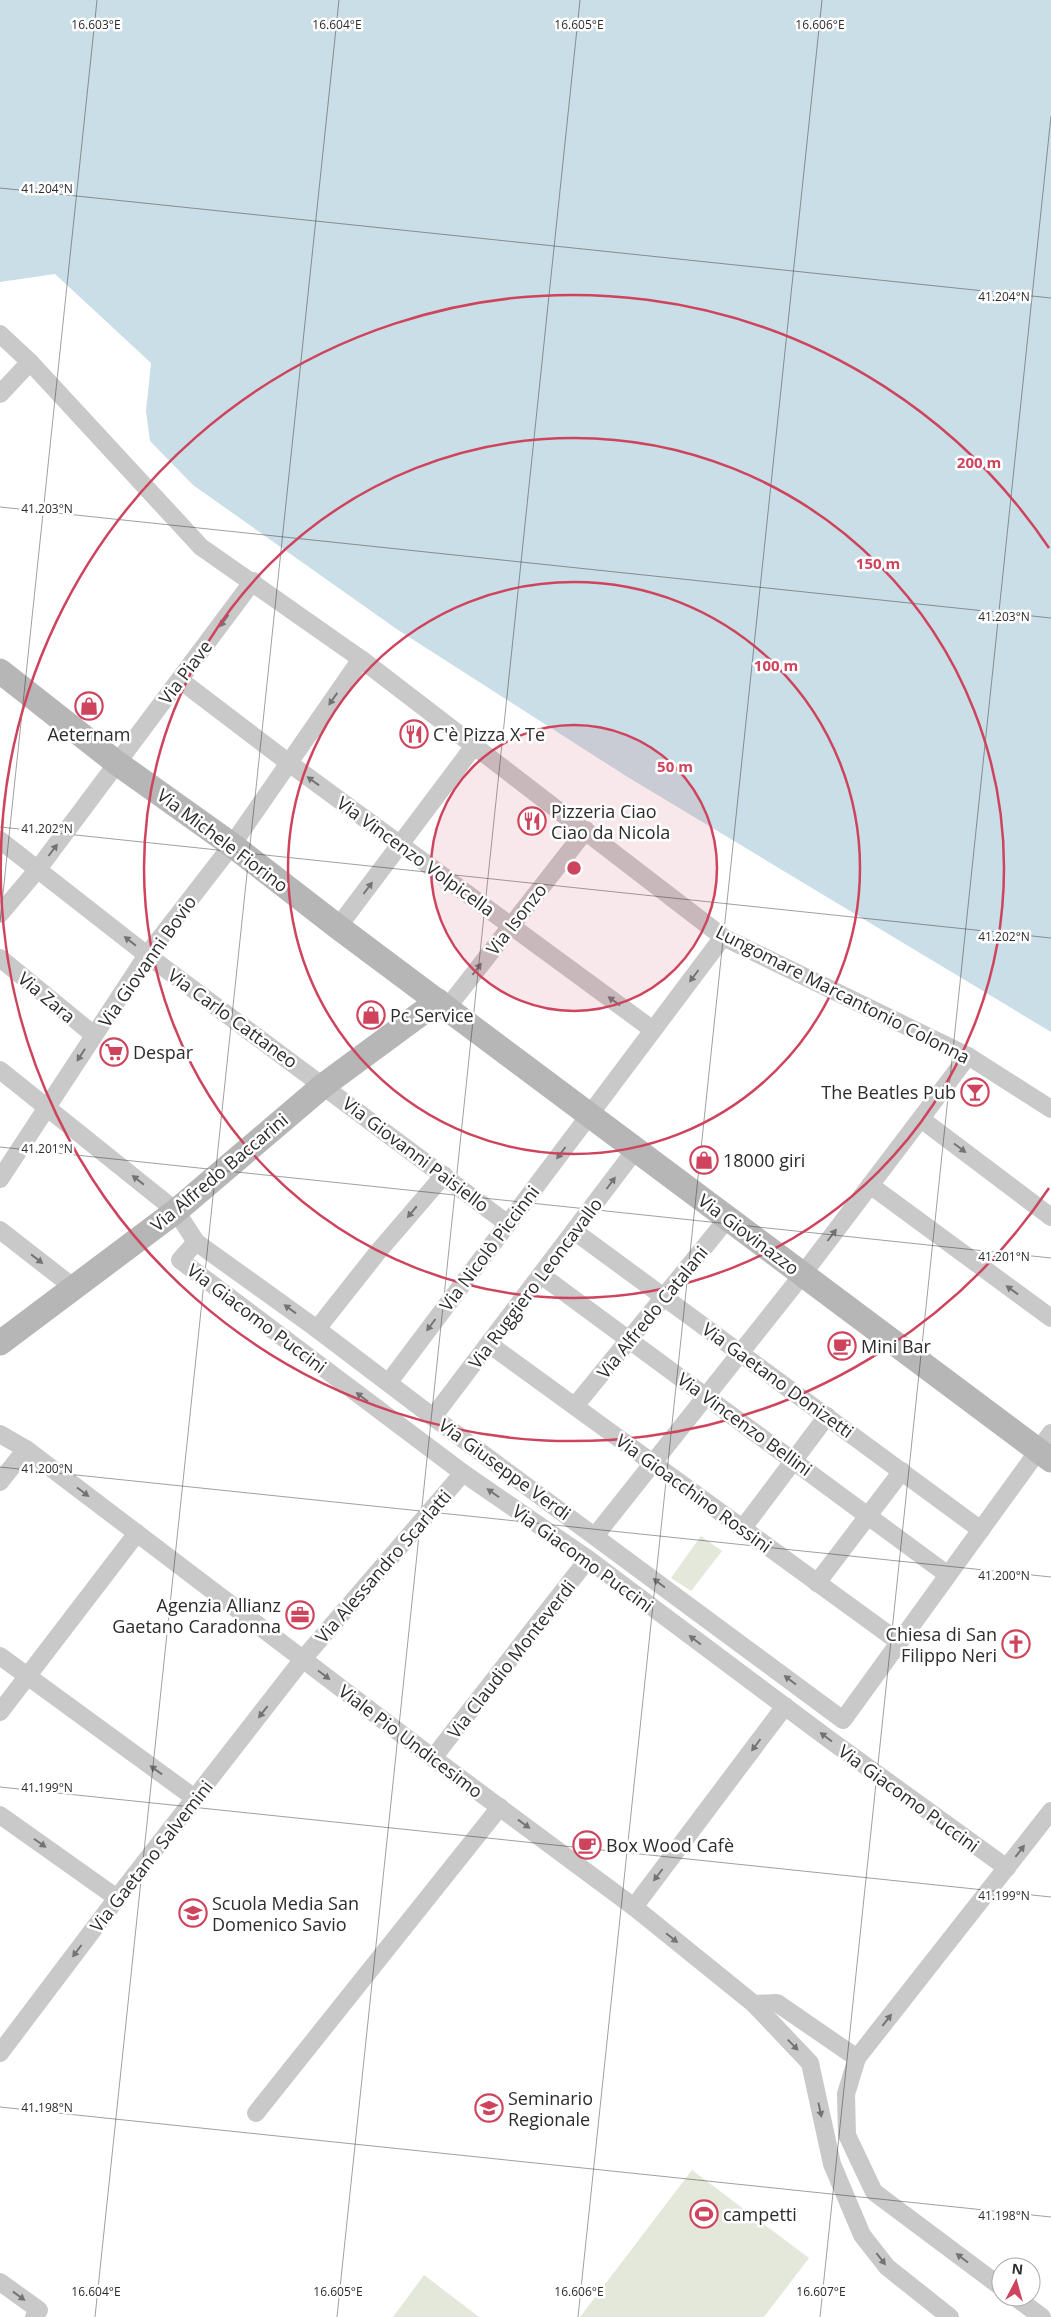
<svg xmlns="http://www.w3.org/2000/svg" width="1051" height="2317" font-family="'Open Sans',sans-serif">
	<style>
		.green { fill: #e3e8db }
		.water { fill: #c9dee6 }
		.lines { fill: none; stroke-linecap: round; stroke-linejoin: round }
		.street { stroke: #c9c9c9; stroke-width: 18 }
		.secondary { stroke: #b6b6b6; stroke-width: 25 }
		.oneway { fill: #737373 }
		.ticks { fill: none; stroke: #2c2c2c; stroke-width: 1; stroke-opacity: 0.45 }
		.ring { fill: none; stroke: #ce445d; stroke-width: 2.5 }
		.labels { text-anchor: middle; dominant-baseline: central; stroke-width: 5; stroke-linejoin: round; paint-order: stroke }
		.street-label { font-size: 18px; fill: #2c2c2c; stroke: #fff }
		.poi-label { font-size: 18px; fill: #2c2c2c; stroke: #fff; text-anchor: start }
		.ticks-label { font-size: 12px; text-anchor: middle; fill: #2c2c2c; stroke: #fff; stroke-width: 5; stroke-linejoin: round; paint-order: stroke }
		.centre { fill: #ce445d; stroke: #fff; stroke-width: 2.5 }
		.ring-label { font-size: 15px; text-anchor: middle; font-weight: bold; fill: #ce445d; stroke: #fff; stroke-width: 5; stroke-linejoin: round; paint-order: stroke }
	</style>
	<rect width="100%" height="100%" fill="#fff"/>
	<!-- green -->
	<g class="green">
		<path d="M701,1536l21,15 -31,40 -20,-13z"/>
		<path d="M692,2170l117,88 -45,59h-184z"/>
		<path d="M424,2275l55,42h-86z"/>
	</g>
	<!-- water -->
	<path class="water" d="M0,0h1051v1032l-425,-256 -228,-146 -205,-145 -43,-44 -4,-30 5,-48 -96,-89 -55,8z"/>
	<g class="lines">
		<!-- street -->
		<g class="street">
			<path d="M0,334l30,28 171,185 160,112 362,278 245,119 83,53"/>
			<path d="M0,394l30,-32"/>
			<path d="M180,680l109,83 364,267"/>
			<path d="M0,840l147,115 361,269"/>
			<path d="M0,914l38,-45 215,-288"/>
			<path d="M338,927l136,-181"/>
			<path d="M0,958l94,77"/>
			<path d="M447,1008l139,-178"/>
			<path d="M0,1070l176,141 20,31 121,87 116,88 410,303 208,-287"/>
			<path d="M921,1119l130,98"/>
			<path d="M0,1179l147,-224 85,-110 129,-186"/>
			<path d="M870,1185l181,133"/>
			<path d="M0,1230l73,57"/>
			<path d="M574,1231l407,299"/>
			<path d="M196,1242l-16,18 283,213 125,86 242,181 177,128"/>
			<path d="M541,1275l407,300"/>
			<path d="M317,1329l60,-76 67,-78"/>
			<path d="M489,1344l410,298"/>
			<path d="M389,1382l334,-445"/>
			<path d="M575,1406l153,-188"/>
			<path d="M433,1417l203,-268"/>
			<path d="M0,1434l26,15 407,309 201,149 120,97 56,59 22,101 30,71 25,32 63,50"/>
			<path d="M0,1482l26,-33"/>
			<path d="M743,1528l84,-112"/>
			<path d="M595,1536l208,-262 165,-218"/>
			<path d="M817,1583l85,-112"/>
			<path d="M0,1656l196,143"/>
			<path d="M0,1712l137,-179"/>
			<path d="M433,1758l155,-199"/>
			<path d="M0,1815l117,83"/>
			<path d="M634,1907l151,-201"/>
			<path d="M754,2004l23,-1 80,55"/>
			<path d="M0,2053l117,-155 186,-239 160,-186"/>
			<path d="M256,2113l244,-306"/>
			<path d="M0,2282l39,28 -5,7"/>
			<path d="M1001,2287l-127,-95 -27,-57 -1,-41 11,-36 194,-247"/>
			<path d="M1015,2297l27,20"/>
		</g>
		<!-- secondary -->
		<g class="secondary">
			<path d="M0,671l117,92 115,82 106,82 713,533"/>
			<path d="M0,1343l176,-132 148,-126 114,-84"/>
		</g>
	</g>
	<!-- one-way arrows -->
	<defs><path id="oneway-solid" d="M-6-.8H1V-3.2L6.5 0L1 3.2V.8H-6Z" transform="scale(1.25)"/></defs>
	<g class="oneway">
		<use href="#oneway-solid" transform="translate(224 621) rotate(126)"/>
		<use href="#oneway-solid" transform="translate(333 699) rotate(125)"/>
		<use href="#oneway-solid" transform="translate(313 781) rotate(-144)"/>
		<use href="#oneway-solid" transform="translate(53 850) rotate(-53)"/>
		<use href="#oneway-solid" transform="translate(368 888) rotate(-53)"/>
		<use href="#oneway-solid" transform="translate(130 941) rotate(-142)"/>
		<use href="#oneway-solid" transform="translate(477 969) rotate(-53)"/>
		<use href="#oneway-solid" transform="translate(694 976) rotate(127)"/>
		<use href="#oneway-solid" transform="translate(614 1001) rotate(-144)"/>
		<use href="#oneway-solid" transform="translate(81 1055) rotate(123)"/>
		<use href="#oneway-solid" transform="translate(960 1148) rotate(37)"/>
		<use href="#oneway-solid" transform="translate(561 1153) rotate(127)"/>
		<use href="#oneway-solid" transform="translate(138 1180) rotate(-142)"/>
		<use href="#oneway-solid" transform="translate(611 1183) rotate(-53)"/>
		<use href="#oneway-solid" transform="translate(412 1212) rotate(130)"/>
		<use href="#oneway-solid" transform="translate(832 1235) rotate(-53)"/>
		<use href="#oneway-solid" transform="translate(37 1259) rotate(38)"/>
		<use href="#oneway-solid" transform="translate(1012 1290) rotate(-144)"/>
		<use href="#oneway-solid" transform="translate(290 1309) rotate(-144)"/>
		<use href="#oneway-solid" transform="translate(431 1325) rotate(127)"/>
		<use href="#oneway-solid" transform="translate(362 1397) rotate(-143)"/>
		<use href="#oneway-solid" transform="translate(83 1492) rotate(37)"/>
		<use href="#oneway-solid" transform="translate(493 1493) rotate(-145)"/>
		<use href="#oneway-solid" transform="translate(659 1583) rotate(-143)"/>
		<use href="#oneway-solid" transform="translate(695 1640) rotate(-143)"/>
		<use href="#oneway-solid" transform="translate(324 1675) rotate(37)"/>
		<use href="#oneway-solid" transform="translate(790 1680) rotate(-143)"/>
		<use href="#oneway-solid" transform="translate(263 1712) rotate(128)"/>
		<use href="#oneway-solid" transform="translate(826 1737) rotate(-143)"/>
		<use href="#oneway-solid" transform="translate(756 1745) rotate(127)"/>
		<use href="#oneway-solid" transform="translate(156 1770) rotate(-144)"/>
		<use href="#oneway-solid" transform="translate(524 1824) rotate(36)"/>
		<use href="#oneway-solid" transform="translate(40 1843) rotate(35)"/>
		<use href="#oneway-solid" transform="translate(1020 1851) rotate(-52)"/>
		<use href="#oneway-solid" transform="translate(658 1875) rotate(127)"/>
		<use href="#oneway-solid" transform="translate(672 1938) rotate(39)"/>
		<use href="#oneway-solid" transform="translate(77 1951) rotate(127)"/>
		<use href="#oneway-solid" transform="translate(887 2020) rotate(-52)"/>
		<use href="#oneway-solid" transform="translate(793 2045) rotate(46)"/>
		<use href="#oneway-solid" transform="translate(820 2110) rotate(78)"/>
		<use href="#oneway-solid" transform="translate(962 2258) rotate(-143)"/>
		<use href="#oneway-solid" transform="translate(881 2259) rotate(52)"/>
		<use href="#oneway-solid" transform="translate(19 2296) rotate(36)"/>
	</g>
	<!-- ticks -->
	<path class="ticks" d="M0,188l1051,110M0,507l1051,111M0,827l1051,111M0,922l97,-922M0,1147l1051,111M0,1467l1051,110M0,1787l1051,110M0,2107l1051,110M95,2317l244,-2317M337,2317l243,-2317M578,2317l244,-2317M820,2317l231,-2201"/>
	<!-- distance rings -->
	<circle cx="574" cy="868" r="143" fill="#ce445d" fill-opacity=".12"/>
	<g class="ring">
		<circle cx="574" cy="868" r="143"/>
		<circle cx="574" cy="868" r="286"/>
		<circle cx="574" cy="868" r="430"/>
		<path d="M1049 1188A573 573 0 1 1 1049 548"/>
	</g>
	<!-- icons -->
	<defs>
		<g id="shop-ring" transform="scale(1.4375)"><circle r="9.5" fill="#fff" stroke="#ce445d" stroke-width="1.5"/><path d="M-5-2.5h2.3a2.7 3.5 0 0 1 5.4 0H5L5.5 6h-11ZM-1.5-2.5h3a1.5 2.3 0 0 0-3 0Z" fill="#ce445d"/></g>
		<g id="restaurant-ring" transform="scale(1.4375)"><circle r="9.5" fill="#fff" stroke="#ce445d" stroke-width="1.5"/><path d="M-5-6h1v4h1v-4h1v4h1v-4h1v5L-1.5 .5V6h-2V.5L-5-1ZM5-6V6H3V1.5H1.5Q1.5-4 5-6Z" fill="#ce445d"/></g>
		<g id="supermarket-ring" transform="scale(1.4375)"><circle r="9.5" fill="#fff" stroke="#ce445d" stroke-width="1.5"/><path d="M-6-5.5h2.5l.6 2H6L4.5 2H-2.5L-4.4-4H-6ZM-1.5 3.2a1.3 1.3 0 1 0 .1 0ZM3 3.2a1.3 1.3 0 1 0 .1 0Z" fill="#ce445d"/></g>
		<g id="bar-ring" transform="scale(1.4375)"><circle r="9.5" fill="#fff" stroke="#ce445d" stroke-width="1.5"/><path d="M-6-5H6L.8 .8V4.5H3.5V6h-7V4.5H-.8V.8Z" fill="#ce445d"/></g>
		<g id="cafe-ring" transform="scale(1.4375)"><circle r="9.5" fill="#fff" stroke="#ce445d" stroke-width="1.5"/><path d="M-5.5-4.5H6V0H3Q3 3.5 0 3.5H-2.5Q-5.5 3.5-5.5 0ZM3-3.2v2h1.7v-2ZM-6 4.5H4V6H-6Z" fill="#ce445d"/></g>
		<g id="office-ring" transform="scale(1.4375)"><circle r="9.5" fill="#fff" stroke="#ce445d" stroke-width="1.5"/><path d="M-6-3h4V-5.5h4V-3h4V5H-6ZM-1-4.5V-3h2v-1.5ZM-6 0V1H6V0Z" fill="#ce445d"/></g>
		<g id="church-ring" transform="scale(1.4375)"><circle r="9.5" fill="#fff" stroke="#ce445d" stroke-width="1.5"/><path d="M-1.2-6h2.4v3.5h3.3v2.4h-3.3V6h-2.4V-.1h-3.3v-2.4h3.3Z" fill="#ce445d"/></g>
		<g id="school-ring" transform="scale(1.4375)"><circle r="9.5" fill="#fff" stroke="#ce445d" stroke-width="1.5"/><path d="M0-5L7-2L0 1L-7-2ZM-4 1L0 2.5L4 1V4Q0 6-4 4Z" fill="#ce445d"/></g>
		<g id="university-ring" transform="scale(1.4375)"><circle r="9.5" fill="#fff" stroke="#ce445d" stroke-width="1.5"/><path d="M0-5L7-2L0 1L-7-2ZM-4 1L0 2.5L4 1V4Q0 6-4 4Z" fill="#ce445d"/></g>
		<g id="stadium-ring" transform="scale(1.4375)"><circle r="9.5" fill="#fff" stroke="#ce445d" stroke-width="1.5"/><path d="M0-5a6.5 5 0 1 0 0 10a6.5 5 0 1 0 0-10ZM-3.5-1.8h7v3.6h-7Z" fill="#ce445d"/></g>
	</defs>
	<g fill-rule="evenodd">
		<use href="#shop-ring" x="89" y="706"/>
		<use href="#restaurant-ring" x="414" y="734"/>
		<use href="#restaurant-ring" x="532" y="821"/>
		<use href="#shop-ring" x="371" y="1015"/>
		<use href="#supermarket-ring" x="114" y="1052"/>
		<use href="#bar-ring" x="975" y="1092"/>
		<use href="#shop-ring" x="704" y="1160"/>
		<use href="#cafe-ring" x="842" y="1346"/>
		<use href="#office-ring" x="300" y="1615"/>
		<use href="#church-ring" x="1016" y="1644"/>
		<use href="#cafe-ring" x="587" y="1845"/>
		<use href="#school-ring" x="193" y="1913"/>
		<use href="#university-ring" x="489" y="2108"/>
		<use href="#stadium-ring" x="704" y="2214"/>
	</g>
	<g class="labels">
		<!-- street labels -->
		<g class="street-label">
			<text transform="translate(185 672) rotate(-53)">Via Piave</text>
			<text transform="translate(223 840) rotate(37)">Via Michele Fiorino</text>
			<text transform="translate(416 856) rotate(36)">Via Vincenzo Volpicella</text>
			<text transform="translate(516 919) rotate(-52)">Via Isonzo</text>
			<text transform="translate(147 961) rotate(-55)">Via Giovanni Bovio</text>
			<text transform="translate(843 994) rotate(27)">Lungomare Marcantonio Colonna</text>
			<text transform="translate(47 997) rotate(40)">Via Zara</text>
			<text transform="translate(233 1018) rotate(36)">Via Carlo Cattaneo</text>
			<text transform="translate(416 1154) rotate(37)">Via Giovanni Paisiello</text>
			<text transform="translate(219 1172) rotate(-40)">Via Alfredo Baccarini</text>
			<text transform="translate(749 1234) rotate(37)">Via Giovinazzo</text>
			<text transform="translate(489 1248) rotate(-53)">Via Nicolò Piccinni</text>
			<text transform="translate(535 1283) rotate(-53)">Via Ruggiero Leoncavallo</text>
			<text transform="translate(652 1312) rotate(-51)">Via Alfredo Catalani</text>
			<text transform="translate(257 1318) rotate(37)">Via Giacomo Puccini</text>
			<text transform="translate(778 1380) rotate(36)">Via Gaetano Donizetti</text>
			<text transform="translate(745 1424) rotate(36)">Via Vincenzo Bellini</text>
			<text transform="translate(505 1469) rotate(36)">Via Giuseppe Verdi</text>
			<text transform="translate(694 1493) rotate(36)">Via Gioacchino Rossini</text>
			<text transform="translate(583 1558) rotate(36)">Via Giacomo Puccini</text>
			<text transform="translate(383 1566) rotate(-49)">Via Alessandro Scarlatti</text>
			<text transform="translate(511 1659) rotate(-52)">Via Claudio Monteverdi</text>
			<text transform="translate(411 1741) rotate(37)">Viale Pio Undicesimo</text>
			<text transform="translate(909 1798) rotate(36)">Via Giacomo Puccini</text>
			<text transform="translate(151 1856) rotate(-52)">Via Gaetano Salvemini</text>
		</g>
		<!-- poi labels -->
		<g class="poi-label">
			<text x="89" y="734" text-anchor="middle">Aeternam</text>
			<text x="433" y="734">C'è Pizza X Te</text>
			<text x="551" y="811">Pizzeria Ciao<tspan x="551" dy="21">Ciao da Nicola</tspan></text>
			<text x="390" y="1015">Pc Service</text>
			<text x="133" y="1052">Despar</text>
			<text x="956" y="1092" text-anchor="end">The Beatles Pub</text>
			<text x="723" y="1160">18000 giri</text>
			<text x="861" y="1346">Mini Bar</text>
			<text x="281" y="1605" text-anchor="end">Agenzia Allianz<tspan x="281" dy="21">Gaetano Caradonna</tspan></text>
			<text x="997" y="1634" text-anchor="end">Chiesa di San<tspan x="997" dy="21">Filippo Neri</tspan></text>
			<text x="606" y="1845">Box Wood Cafè</text>
			<text x="212" y="1903">Scuola Media San<tspan x="212" dy="21">Domenico Savio</tspan></text>
			<text x="508" y="2098">Seminario<tspan x="508" dy="21">Regionale</tspan></text>
			<text x="723" y="2214">campetti</text>
		</g>
	</g>
	<g class="ticks-label">
		<text x="96" y="29">16.603°E</text>
		<text x="337" y="29">16.604°E</text>
		<text x="579" y="29">16.605°E</text>
		<text x="820" y="29">16.606°E</text>
		<text x="47" y="193">41.204°N</text>
		<text x="1004" y="301">41.204°N</text>
		<text x="47" y="513">41.203°N</text>
		<text x="1004" y="621">41.203°N</text>
		<text x="47" y="833">41.202°N</text>
		<text x="1004" y="941">41.202°N</text>
		<text x="47" y="1153">41.201°N</text>
		<text x="1004" y="1261">41.201°N</text>
		<text x="47" y="1473">41.200°N</text>
		<text x="1004" y="1580">41.200°N</text>
		<text x="47" y="1792">41.199°N</text>
		<text x="1004" y="1900">41.199°N</text>
		<text x="47" y="2112">41.198°N</text>
		<text x="1004" y="2220">41.198°N</text>
		<text x="96" y="2296">16.604°E</text>
		<text x="338" y="2296">16.605°E</text>
		<text x="579" y="2296">16.606°E</text>
		<text x="821" y="2296">16.607°E</text>
	</g>
	<circle cx="574" cy="868" r="8" class="centre"/>
	<g class="ring-label">
		<text x="979" y="468">200 m</text>
		<text x="878" y="569">150 m</text>
		<text x="776" y="671">100 m</text>
		<text x="675" y="772">50 m</text>
	</g>
	<!-- north arrow -->
	<g transform="translate(1016 2282) rotate(6)"><circle r="24" fill="#ffffff" stroke="#ababab"/>
	<path d="M0-4L9 19L0 12L-9 19Z" fill="#ce445d"/>
	<text y="-8" font-size="14" font-weight="bold" text-anchor="middle" fill="#2c2c2c">N</text>
	</g>
</svg>
